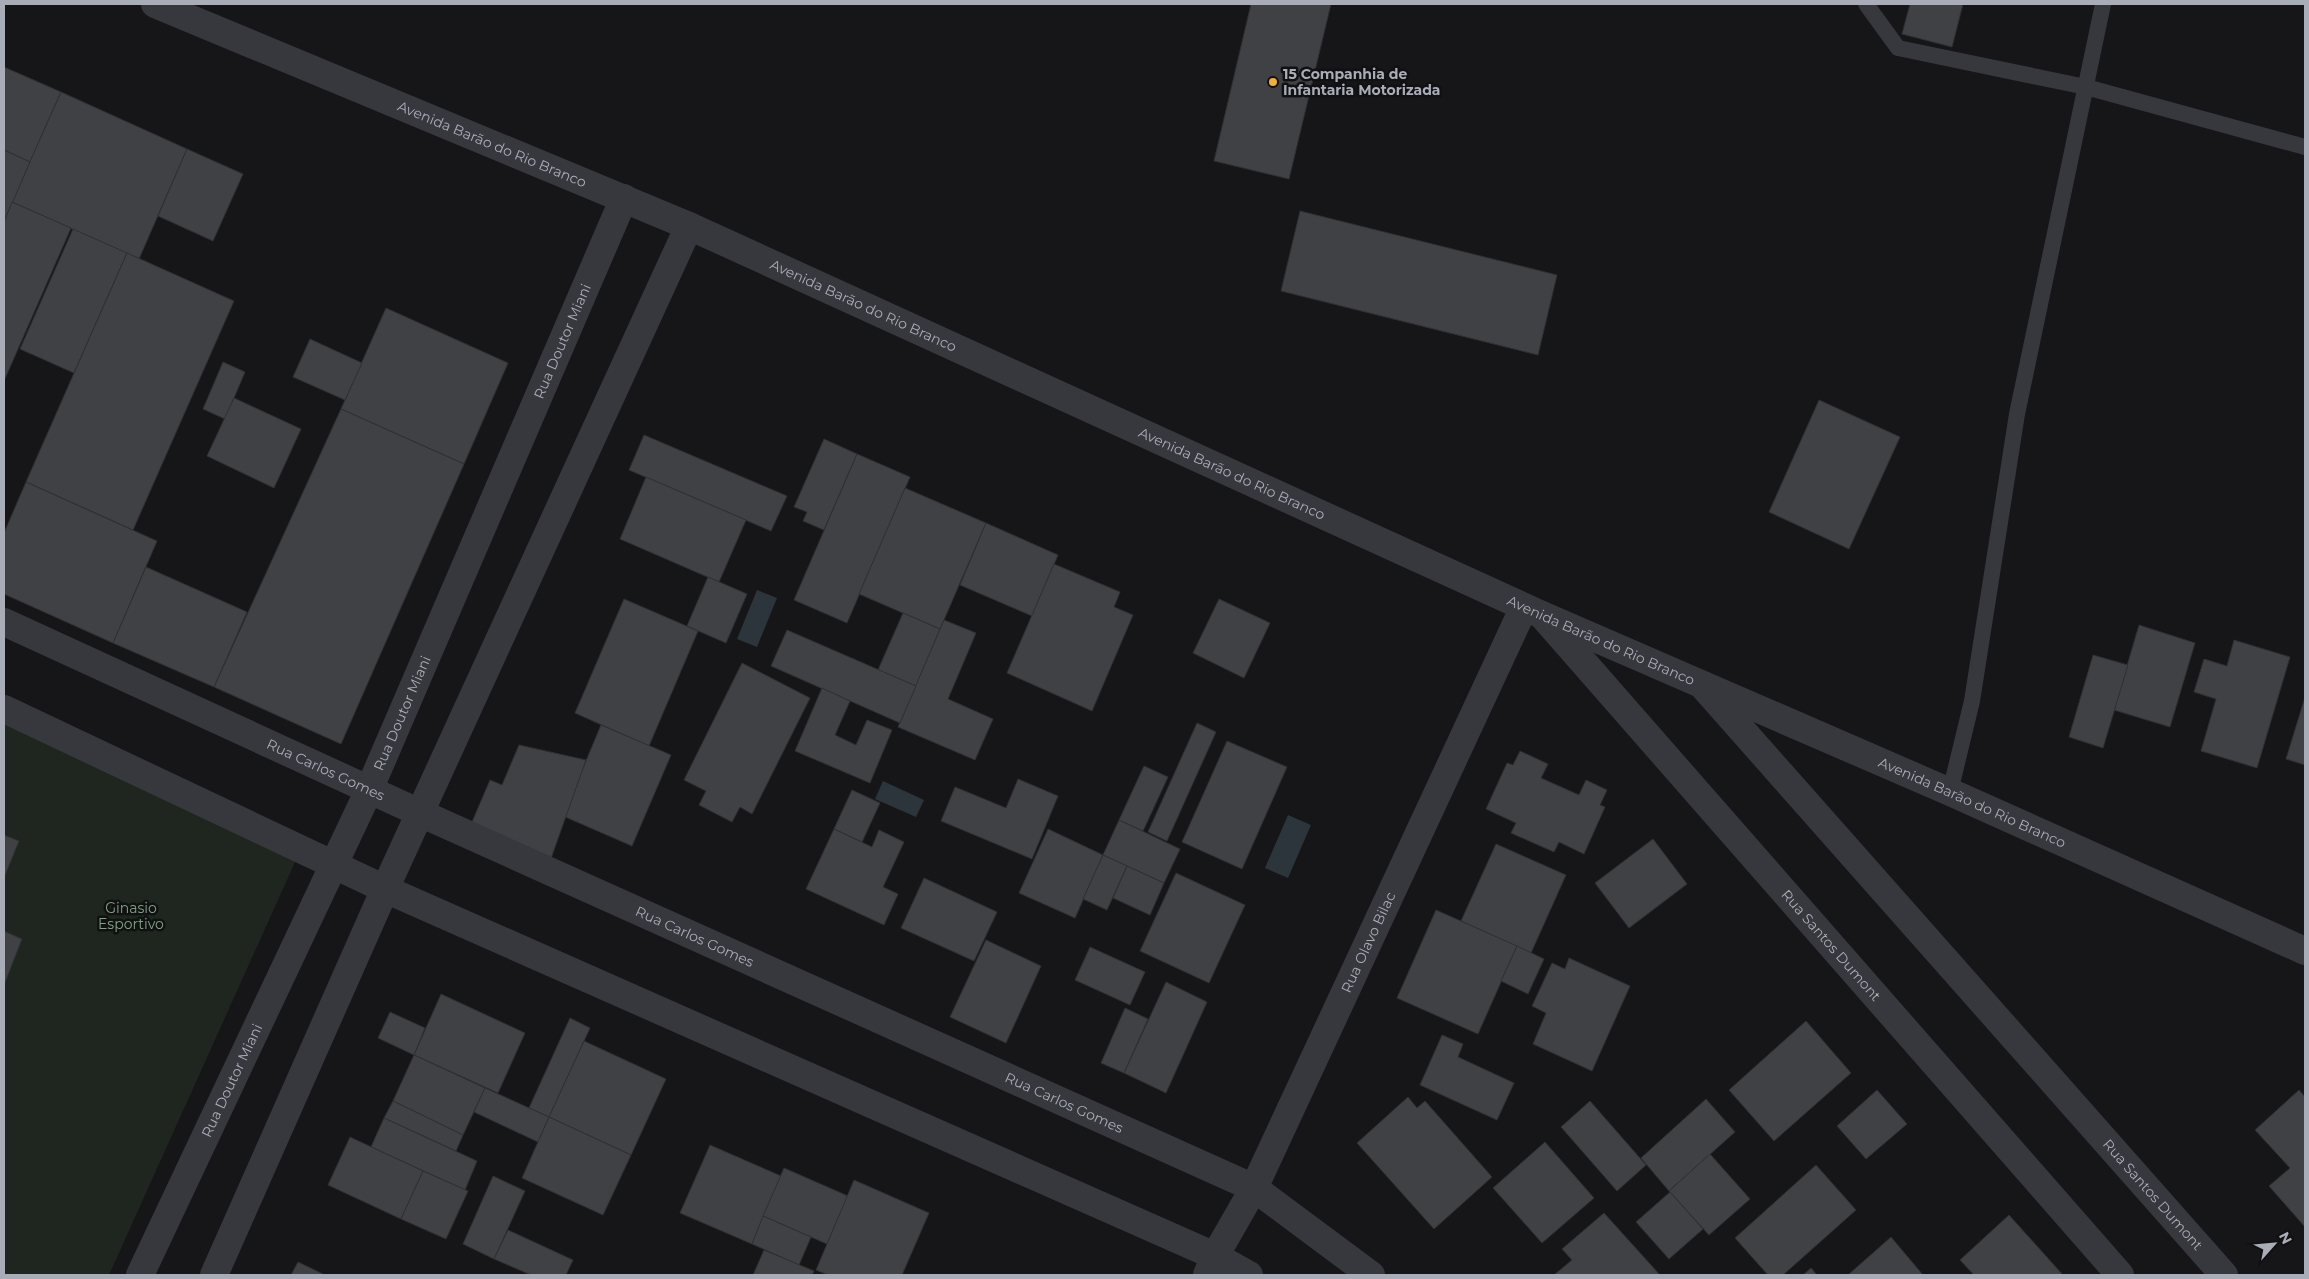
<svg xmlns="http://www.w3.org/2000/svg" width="2309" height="1279" font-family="Montserrat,sans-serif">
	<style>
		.green { fill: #1e261f }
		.water { fill: #2c353c }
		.building { fill: #404145; stroke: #303034 }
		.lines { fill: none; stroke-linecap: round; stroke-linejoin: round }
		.service { stroke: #37383d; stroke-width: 16 }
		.minor { stroke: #37383d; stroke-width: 28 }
		.tertiary { stroke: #37383d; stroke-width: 28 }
		.poi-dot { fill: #f2b134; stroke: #111113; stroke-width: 2 }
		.labels { text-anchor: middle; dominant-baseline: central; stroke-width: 5; stroke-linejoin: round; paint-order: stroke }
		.poi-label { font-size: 14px; font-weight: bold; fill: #a8adb8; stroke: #111113; text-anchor: start }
		.street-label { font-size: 14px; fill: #a8adb8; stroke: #111113 }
		.park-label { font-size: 14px; fill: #7fa381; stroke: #111113 }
	</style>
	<rect width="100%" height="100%" fill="#161618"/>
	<!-- green -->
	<path class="green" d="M4,722l297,127 -192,426h-105z"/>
	<!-- water -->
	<g class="water">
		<path d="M757,590l20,8 -20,49 -20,-8z"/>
		<path d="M883,781l41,19 -8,17 -41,-18z"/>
		<path d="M1288,815l23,10 -23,53 -23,-10z"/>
	</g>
	<!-- building -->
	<g class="building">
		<path d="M1251,4h80l-42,175 -75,-18z"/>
		<path d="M1910,4h53l-11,43 -50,-13z"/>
		<path d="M4,67l57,25 -31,70 -26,-12z"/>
		<path d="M61,92l126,57 -48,110 -127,-57z"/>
		<path d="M187,149l56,25 -30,67 -55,-25z"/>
		<path d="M4,150l26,12 -26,60z"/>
		<path d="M12,202l59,26 -67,153v-159z"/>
		<path d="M1300,211l257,64 -19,80 -257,-64z"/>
		<path d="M73,229l54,24 -53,120 -54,-24z"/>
		<path d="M127,253l107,48 -101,229 -107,-48z"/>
		<path d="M386,308l122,55 -44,101 -123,-55z"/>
		<path d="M310,339l52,24 -17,37 -52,-23z"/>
		<path d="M223,362l22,10 -20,47 -22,-10z"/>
		<path d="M234,398l67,31 -27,59 -67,-32z"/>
		<path d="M1819,400l81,37 -51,112 -80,-37z"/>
		<path d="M341,409l123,55 -123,280 -127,-57z"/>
		<path d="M644,435l143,61 -16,35 -142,-61z"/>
		<path d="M824,439l33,15 -33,76 -21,-9 4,-9 -13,-5z"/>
		<path d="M857,454l53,23 -63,146 -53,-23z"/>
		<path d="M646,477l100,43 -27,62 -99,-43z"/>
		<path d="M26,482l131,59 -44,102 -109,-49v-61z"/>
		<path d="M905,488l81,35 -46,106 -81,-35z"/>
		<path d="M986,523l72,32 -26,61 -72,-31z"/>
		<path d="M1054,564l66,28 -6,15 19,8 -41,96 -85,-38z"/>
		<path d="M146,567l101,45 -33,75 -101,-44z"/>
		<path d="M708,577l39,17 -21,49 -39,-17z"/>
		<path d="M624,599l74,32 -49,115 -74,-33z"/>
		<path d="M1219,599l51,24 -26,55 -51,-25z"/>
		<path d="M903,613l37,16 -24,57 -38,-16z"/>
		<path d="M944,620l32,13 -28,66 45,20 -18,41 -77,-33z"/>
		<path d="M2139,625l56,18 -25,84 -56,-17z"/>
		<path d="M787,630l129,56 -16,37 -129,-57z"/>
		<path d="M2234,640l56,17 -33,111 -56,-17 15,-52 -22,-7 10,-33 23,7z"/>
		<path d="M2093,655l35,10 -25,83 -34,-11z"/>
		<path d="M742,663l68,35 -58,116 -12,-7 -8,15 -33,-17 7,-14 -22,-11z"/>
		<path d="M822,688l28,13 -15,34 21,10 11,-25 25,10 -22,53 -75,-32z"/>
		<path d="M2305,697v68l-19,-6z"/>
		<path d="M1197,723l19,9 -49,109 -19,-9z"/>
		<path d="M601,725l70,30 -39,91 -69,-30z"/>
		<path d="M1227,741l60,26 -45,102 -60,-27z"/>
		<path d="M519,745l67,15 -37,104 -80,-35 21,-49 12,5z"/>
		<path d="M1520,751l28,13 -7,14 38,17 7,-15 21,10 -7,15 5,2 -21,47 -25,-12 -5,10 -43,-19 5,-10 -30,-14 21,-46 6,2z"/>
		<path d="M1144,766l24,11 -25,54 -24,-11z"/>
		<path d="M1018,779l40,17 -26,63 -91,-38 14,-34 51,21z"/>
		<path d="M852,790l28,13 -18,39 -28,-13z"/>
		<path d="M1119,820l61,29 -16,34 -61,-28z"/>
		<path d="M834,829l38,18 7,-17 25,12 -21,45 15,7 -14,31 -78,-36z"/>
		<path d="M1048,829l55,26 -28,63 -56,-25z"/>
		<path d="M4,835l15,6 -15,37z"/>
		<path d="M1653,839l34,45 -58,44 -34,-45z"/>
		<path d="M1496,844l70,31 -35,78 -70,-32z"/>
		<path d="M1103,855l24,11 -20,44 -24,-11z"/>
		<path d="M1127,866l37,17 -14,32 -37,-17z"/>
		<path d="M1176,873l69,32 -36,78 -69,-32z"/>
		<path d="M924,878l73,34 -23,49 -73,-33z"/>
		<path d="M1436,910l81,36 -39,88 -81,-36z"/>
		<path d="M4,931l18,8 -18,46z"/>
		<path d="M986,940l55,26 -35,77 -56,-26z"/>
		<path d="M1517,946l27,13 -16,35 -27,-13z"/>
		<path d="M1090,947l55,25 -15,33 -55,-25z"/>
		<path d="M1569,958l61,28 -38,85 -59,-27 13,-31 -14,-7 20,-43 13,6z"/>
		<path d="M1166,982l41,20 -41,91 -42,-20z"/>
		<path d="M441,994l84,39 -27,60 -84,-38z"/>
		<path d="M1125,1008l23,11 -24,54 -23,-10z"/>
		<path d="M390,1012l35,16 -11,27 -36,-17z"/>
		<path d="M570,1018l20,10 -41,89 -20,-9z"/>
		<path d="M1806,1021l45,52 -77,68 -45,-51z"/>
		<path d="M1442,1035l21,9 -5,13 56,26 -17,37 -77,-35z"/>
		<path d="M584,1041l82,38 -35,76 -82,-38z"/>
		<path d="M414,1055l71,33 -22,47 -70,-34z"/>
		<path d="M485,1088l64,29 -11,25 -64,-30z"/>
		<path d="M1877,1090l30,34 -41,35 -29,-33z"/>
		<path d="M2299,1090l6,7v130l-36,-41 21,-18 -35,-38z"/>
		<path d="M1408,1097l9,11 8,-7 67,76 -58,52 -77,-86z"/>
		<path d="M1706,1099l29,33 -66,59 -28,-33z"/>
		<path d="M393,1101l70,34 -7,16 -72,-33z"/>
		<path d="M1590,1101l56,64 -29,26 -56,-64z"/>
		<path d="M549,1117l82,38 -28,60 -81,-37z"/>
		<path d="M384,1118l93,43 -12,29 -94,-43z"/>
		<path d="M350,1137l73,34 -22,48 -73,-34z"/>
		<path d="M1545,1142l49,56 -52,45 -49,-55z"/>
		<path d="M710,1145l71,31 -29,68 -72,-31z"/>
		<path d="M1710,1154l40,45 -41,36 -40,-44z"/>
		<path d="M1816,1165l40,45 -73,65h-15l-33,-37z"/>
		<path d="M784,1168l64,28 -21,48 -64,-28z"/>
		<path d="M423,1171l45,20 -22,48 -45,-20z"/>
		<path d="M493,1176l32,15 -31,68 -31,-15z"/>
		<path d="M854,1180l75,33 -27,62h-74l-12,-5z"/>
		<path d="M1670,1192l33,37 -34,30 -33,-37z"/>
		<path d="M1604,1213l56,62h-106l18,-15 -10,-11z"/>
		<path d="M2009,1215l54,60h-89l-14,-15z"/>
		<path d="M763,1216l48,21 -12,28 -47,-21z"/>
		<path d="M508,1230l65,30 -7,15h-35l-37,-16z"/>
		<path d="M1891,1237l32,38h-75z"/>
		<path d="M764,1250l50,21 -2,4h-59z"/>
		<path d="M298,1262l27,13h-34z"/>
		<path d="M1811,1268l6,7h-14z"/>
	</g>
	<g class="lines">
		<!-- service -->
		<g class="service">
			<path d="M1866,4l32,44 188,39 219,60"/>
			<path d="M1950,792l22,-91 45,-287 86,-410"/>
		</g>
		<!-- minor -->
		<g class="minor">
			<path id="s1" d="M1542,615l578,660"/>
			<path id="s2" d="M4,622l416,191 834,375 117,87"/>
			<path id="s3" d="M1703,686l521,589"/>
			<path d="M4,709l381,180 830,367 34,19"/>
			<path id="s4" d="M140,1275l229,-485 255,-592"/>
			<path d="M214,1275l171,-386 304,-663"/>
			<path id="s5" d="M1207,1275l8,-19 39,-68 270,-581"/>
		</g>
		<!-- tertiary -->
		<path class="tertiary" id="s6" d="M155,4l534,222 853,389 408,177 355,159"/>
	</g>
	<!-- markers -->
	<circle class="poi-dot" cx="1273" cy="82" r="5"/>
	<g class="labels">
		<!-- poi labels -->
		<g class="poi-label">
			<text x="1283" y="74">15 Companhia de<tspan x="1283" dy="16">Infantaria Motorizada</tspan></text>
		</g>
		<!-- street labels -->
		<g class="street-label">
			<text stroke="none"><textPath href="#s6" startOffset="365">Avenida Barão do Rio Branco</textPath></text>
			<text stroke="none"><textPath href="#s6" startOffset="770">Avenida Barão do Rio Branco</textPath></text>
			<text stroke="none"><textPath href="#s4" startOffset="1025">Rua Doutor Miani</textPath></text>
			<text stroke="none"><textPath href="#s6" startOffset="1175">Avenida Barão do Rio Branco</textPath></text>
			<text stroke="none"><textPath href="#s6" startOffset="1580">Avenida Barão do Rio Branco</textPath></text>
			<text stroke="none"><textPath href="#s4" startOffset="620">Rua Doutor Miani</textPath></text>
			<text stroke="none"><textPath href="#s2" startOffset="354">Rua Carlos Gomes</textPath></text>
			<text stroke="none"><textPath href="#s6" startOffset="1985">Avenida Barão do Rio Branco</textPath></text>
			<text stroke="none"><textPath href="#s2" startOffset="759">Rua Carlos Gomes</textPath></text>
			<text stroke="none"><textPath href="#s5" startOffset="370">Rua Olavo Bilac</textPath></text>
			<text stroke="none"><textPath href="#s1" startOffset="439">Rua Santos Dumont</textPath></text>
			<text stroke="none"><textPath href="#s4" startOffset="215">Rua Doutor Miani</textPath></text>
			<text stroke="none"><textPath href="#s2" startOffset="1164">Rua Carlos Gomes</textPath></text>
			<text stroke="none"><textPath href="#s3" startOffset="679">Rua Santos Dumont</textPath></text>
		</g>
		<!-- park labels -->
		<g class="park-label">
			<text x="131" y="908">Ginasio<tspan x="131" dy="16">Esportivo</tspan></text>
		</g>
	</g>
	<!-- border -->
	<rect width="2309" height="1279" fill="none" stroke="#a8adb8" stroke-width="10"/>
	<!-- north arrow -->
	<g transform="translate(2274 1244) rotate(63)" stroke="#111113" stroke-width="4" paint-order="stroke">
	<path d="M0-4L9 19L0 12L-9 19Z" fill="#a8adb8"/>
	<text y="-8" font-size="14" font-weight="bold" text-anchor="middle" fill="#a8adb8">N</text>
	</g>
</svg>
